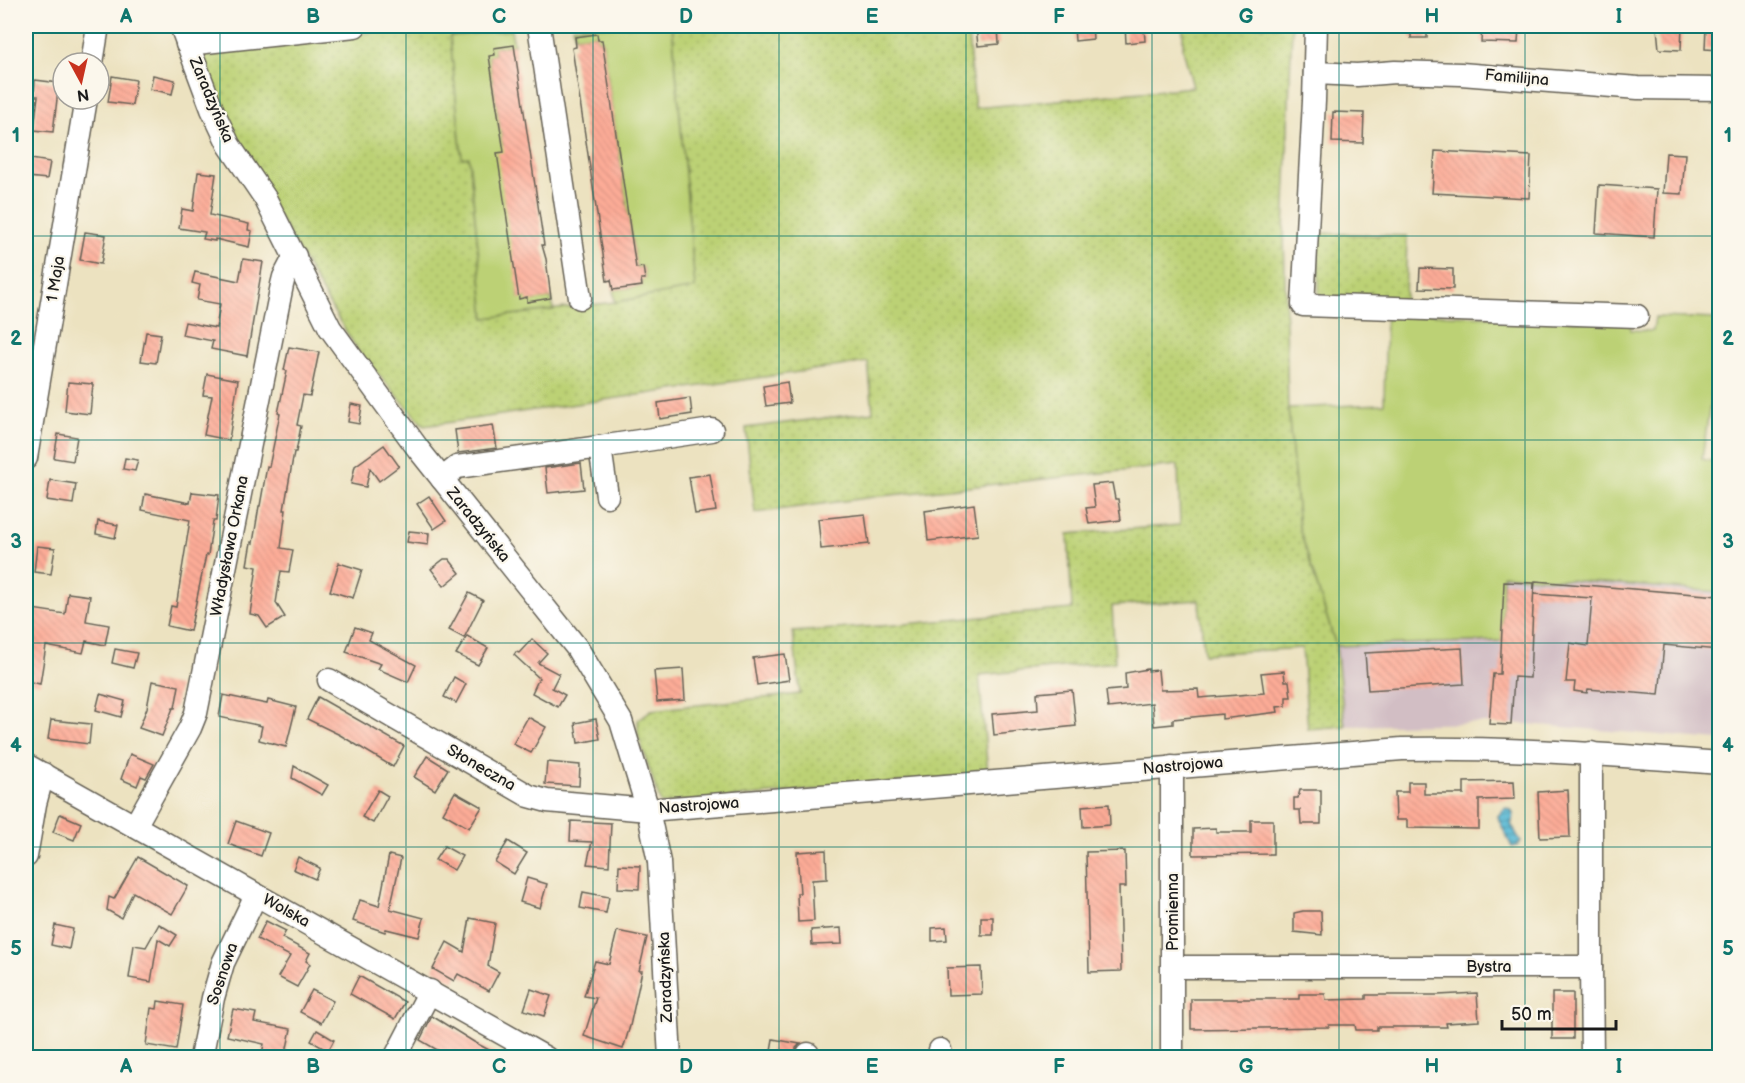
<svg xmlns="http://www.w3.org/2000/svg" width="1745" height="1083" font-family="'Balsamiq Sans',sans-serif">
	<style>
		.industrial { fill: #d2bec4 }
		.grass { fill: url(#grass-dots); stroke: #6c7648; stroke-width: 1.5 }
		.garden { fill: #bcd175; stroke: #6c7648; stroke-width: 1.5 }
		.water { fill: url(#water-rules); stroke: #396a78; stroke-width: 1.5 }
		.building { fill: url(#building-back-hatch) }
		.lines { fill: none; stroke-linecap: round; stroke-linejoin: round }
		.minor-casing { stroke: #656155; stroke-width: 25 }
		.minor { stroke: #fff; stroke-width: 22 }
		.grid { fill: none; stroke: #0f766e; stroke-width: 1.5; stroke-opacity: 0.55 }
		.labels { text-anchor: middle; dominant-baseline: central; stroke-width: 4.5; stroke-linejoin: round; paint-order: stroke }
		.street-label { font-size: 16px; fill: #1c1c1c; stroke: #fbf7ec }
		.neatline { fill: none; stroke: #0f766e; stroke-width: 2 }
		.grid-label { font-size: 20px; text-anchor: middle; font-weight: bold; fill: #0f766e }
	</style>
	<defs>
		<pattern id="grass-dots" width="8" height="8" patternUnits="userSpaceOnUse" patternTransform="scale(1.5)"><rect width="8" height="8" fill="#bcd175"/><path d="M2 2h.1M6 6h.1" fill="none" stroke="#a1b365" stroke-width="1.8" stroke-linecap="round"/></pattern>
		<pattern id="water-rules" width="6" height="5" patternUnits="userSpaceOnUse" patternTransform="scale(1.5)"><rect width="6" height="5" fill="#56b8d4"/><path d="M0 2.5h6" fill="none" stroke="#4695ab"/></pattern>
		<pattern id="building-back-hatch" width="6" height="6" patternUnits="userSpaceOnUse" patternTransform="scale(1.5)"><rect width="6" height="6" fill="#fdac97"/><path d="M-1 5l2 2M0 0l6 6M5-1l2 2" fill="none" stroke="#d89382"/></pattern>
	</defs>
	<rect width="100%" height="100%" fill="#fbf7ec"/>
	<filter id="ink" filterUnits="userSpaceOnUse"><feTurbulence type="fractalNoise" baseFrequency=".0167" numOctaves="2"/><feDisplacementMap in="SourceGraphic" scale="12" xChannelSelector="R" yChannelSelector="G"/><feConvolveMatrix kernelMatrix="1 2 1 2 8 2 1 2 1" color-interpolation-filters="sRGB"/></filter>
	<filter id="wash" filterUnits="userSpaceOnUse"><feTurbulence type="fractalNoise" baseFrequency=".008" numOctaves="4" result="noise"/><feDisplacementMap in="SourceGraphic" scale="24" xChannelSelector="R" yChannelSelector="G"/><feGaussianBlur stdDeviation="1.35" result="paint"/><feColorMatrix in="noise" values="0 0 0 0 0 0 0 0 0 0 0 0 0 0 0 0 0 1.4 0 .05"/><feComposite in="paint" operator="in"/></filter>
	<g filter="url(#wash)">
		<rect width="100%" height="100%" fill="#ece2c0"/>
		<!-- industrial -->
		<path class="industrial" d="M1503,575l216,17v148l-193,-16 -46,-1 -135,3 -9,-80 165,-5z"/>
		<!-- grass -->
		<g class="grass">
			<path d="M429,26h81l1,4 -61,6 12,122 7,-1 16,161 130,-16 80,-14 -23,-262h295l8,82 218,-21 -10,-38v-23h109l-8,207 4,175 11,119 37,119 9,80 -37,3 -6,-81 -98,6 -5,-54 -87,6 3,56 -136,13 9,99 -327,30 -23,-69v-15l13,-10 149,-16 -7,-62 101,-7 178,-16 -4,-75 112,-9 -2,-60 -297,31 -126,17 -9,-85 127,-16 -5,-50 -444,64 -66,-75 -30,-49 -108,-187 -20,-62 13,-4z"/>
			<path d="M1318,233l89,3 -2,65 -86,-4z"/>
		</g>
		<!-- garden -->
		<g class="garden">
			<path d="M573,26h99l23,262 -80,14 -2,-12 29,-4 -1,-7 4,-1 -2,-11 -7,1 -34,-228h-4l-1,-6 -22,3z"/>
			<path d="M511,30l3,15 -20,3 1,7 -6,1 14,89h5l11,153 8,-1 1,4 24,-3 1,12 -68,8 -16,-161 -7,1 -12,-122z"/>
			<path d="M1386,312l245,11v7l22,1 2,-14 64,2v23l-17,117 17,4v129l-216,-17 -1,66 -166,5 -37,-119 -11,-119 96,-4z"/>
		</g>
		<!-- water -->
		<path class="water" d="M1505,808l6,2c4,6 3,9 0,14l10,18 -4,4 -5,1 -13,-27 -1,-4z"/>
		<g id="blocks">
			<!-- building -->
			<g class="building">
				<path d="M976,26h22l1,18 -21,2z"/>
				<path d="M1074,26h18l1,13 -18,2z"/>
				<path d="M1125,26h19l1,15 -19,2z"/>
				<rect x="1411" y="26" width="16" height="12"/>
				<path d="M1482,26h37l-1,17 -37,-1z"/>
				<path d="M1660,26h22l-1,24 -22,-1 -2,-21h3z"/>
				<path d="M1706,26h13v24l-14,-1z"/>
				<path d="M597,34l1,6h4l34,228 7,-1 2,12h-4l1,7 -29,4 -2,-10 -4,1 -35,-233 4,-1 -1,-10z"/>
				<path d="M514,45l28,187 2,13h-2l4,14 5,39 -24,4v-5l-8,2 -22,-146 7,-1 -15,-96 6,-1 -1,-7z"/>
				<path d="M153,75l22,5 -3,14 -22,-5z"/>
				<path d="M112,76l24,4 -4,25 -24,-3z"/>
				<path d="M35,80l24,3 -6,49 -19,-2 4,-34h-4z"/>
				<path d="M1333,112l31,1 -1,30 -31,-1z"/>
				<path d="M1435,151l96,5 -2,42 -97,-5z"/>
				<path d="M1666,153l19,1 -3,40 -19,-1z"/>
				<path d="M31,159l19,3 -3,17 -19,-2z"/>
				<path d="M198,172l18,2 -6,41 39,9 -1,6 4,1 -3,16 -34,-8v2l-12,-2 2,-7 -26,-4 3,-19 11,2z"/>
				<path d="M1599,185l58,4 -3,48 -58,-4z"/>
				<path d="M85,232l21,3 -5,29 -21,-4z"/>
				<path d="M243,259l20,3 -16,94 -36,-7 2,-8 -31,-6 3,-13 31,6 4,-24 -23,-4 3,-15 -8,-2 3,-11 44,9z"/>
				<path d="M1420,268l33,1v20l-34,-1z"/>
				<path d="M146,332l15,2 -5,29 -15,-2z"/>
				<path d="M289,347l30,5 -9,44 -7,-1 -6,30 4,1 -5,26h-2l-10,58h2l-5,38 12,2 -4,22 -8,-1 -5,32 9,14 -18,11 -8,-12 -9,-2 7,-47 -10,-2 4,-23 2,1 6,-37h1l7,-40 2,1 11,-53 -2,-1 9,-42 -3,-1z"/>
				<path d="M207,374l31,6 -9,60 -25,-5 8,-39 -9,-1z"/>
				<path d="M68,382l25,2 -3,30 -25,-3z"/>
				<path d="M787,382l3,21 -24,3 -3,-20z"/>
				<path d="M690,398l2,16 -32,5 -2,-16z"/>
				<path d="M351,404l11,2 -3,18 -11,-2z"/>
				<path d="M493,425l4,23 -39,5 -3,-23z"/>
				<path d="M58,434l19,3 -4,24 -19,-3z"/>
				<path d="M384,445l15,21 -20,15 -9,-13 -4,19 -15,-3 4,-18z"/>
				<path d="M125,458l13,2 -3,11 -12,-2z"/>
				<path d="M581,463l3,26 -36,4 -3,-25z"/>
				<path d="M710,474l6,37 -21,3 -6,-37z"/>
				<path d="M50,480l26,4 -3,20 -26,-4z"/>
				<path d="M1112,483l3,16h3l3,21 -32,4 -3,-16 9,-1 -3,-22z"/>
				<path d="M192,492l27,3 -3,26h-3l-5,34h-2l-16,76 -23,-5 4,-20 5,1 14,-87 -48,-10 3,-16 45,9z"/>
				<path d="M429,496l17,25 -12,8 -17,-25z"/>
				<path d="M974,504l4,31 -50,6 -3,-30z"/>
				<path d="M865,514l4,30 -48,5 -3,-30z"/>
				<path d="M98,521l20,4 -3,13 -19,-4z"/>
				<path d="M409,531l20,2 -1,12 -21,-3z"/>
				<path d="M37,546l18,2 -4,26 -17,-2z"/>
				<path d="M444,559h5l11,14 -16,13 -13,-17z"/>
				<path d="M339,563l23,7 -9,28 -23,-7z"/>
				<path d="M1535,581l184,15v54l-55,-5 -5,50 -71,-6 -1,4 -13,-2 1,-9h-9l4,-39 18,3 4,-48 -58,-4z"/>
				<path d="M1504,582l30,1 -4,95 -16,-1 -3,48 -22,-1 4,-50h7z"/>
				<path d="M68,593l22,3 -4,25 23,4 -4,20 -19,-4 -3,12 -37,-7 -6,38 -14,-3v-73l39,6z"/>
				<path d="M469,593l14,7 -19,38 -15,-8z"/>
				<path d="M355,627l17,6 -3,7 47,25 -8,17 -30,-13 3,-5 -35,-12z"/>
				<path d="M467,636l21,12 -10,17 -22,-11z"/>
				<path d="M532,639l15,14 -9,10 21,11 -7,14 13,7 -7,12 -26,-14 7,-15 -25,-23 2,-3 3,1z"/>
				<path d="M1462,648l2,36 -96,6 -3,-37z"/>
				<path d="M115,649l22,4 -4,15 -21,-5z"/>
				<path d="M785,654l4,26 -32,5 -4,-27z"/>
				<path d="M683,669l2,31 -28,2 -3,-31z"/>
				<path d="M1148,669v2l10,-1 2,20 38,-1 1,9 65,-5 -3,-20 23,-2 1,10h4l2,16h-5v9l-9,1 1,5 -56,7v-5l-49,5v5l-19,2 -2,-23 -44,5 -2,-17 20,-2 -1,-16z"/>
				<path d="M454,677l12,7 -10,19 -12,-6z"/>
				<path d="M152,681l27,5 -4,22h-2l-11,28 -23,-8 8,-20z"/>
				<path d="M1072,690l4,36 -82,9 -2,-21 46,-4 -1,-17z"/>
				<path d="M100,694l25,7 -4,16 -25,-7z"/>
				<path d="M223,695l44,9 1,-4 28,7 -10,40 -27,-7 3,-14 -43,-9z"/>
				<path d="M318,697l86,49 -11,21 -53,-32 -33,-16z"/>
				<path d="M528,717l18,10 -15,26 -18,-9z"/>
				<path d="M596,719l4,20 -22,4 -3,-20z"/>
				<path d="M51,720l40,4 -2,20 -41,-5z"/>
				<path d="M130,754l24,10 -8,14 -5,-2 -4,10 -16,-7z"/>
				<path d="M427,756l21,13 -13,21 -21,-13z"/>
				<path d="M547,762l33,3 -1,21 -34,-2z"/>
				<path d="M294,766l34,19 -6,10 -30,-17z"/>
				<path d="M1514,781l1,18 -36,1v29l-72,-1v-8h-11l-1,-28h13v-10h16v12h40v-12z"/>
				<path d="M378,790l10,6 -15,27 -11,-6z"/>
				<path d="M1300,790h21v34h-20l-1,-14h-6v-12h4z"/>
				<path d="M1568,790l2,47 -30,1 -2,-46z"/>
				<path d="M455,792l27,15 -13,21 -26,-15z"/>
				<path d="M1109,804l1,21 -27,2 -1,-21z"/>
				<path d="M60,814l21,9 -7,17 -21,-8z"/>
				<path d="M1251,820h22v34l-80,1v-26l23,-1v4h35z"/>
				<path d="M236,821l33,12 -8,23 -33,-12z"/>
				<path d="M571,821l40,2 -2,43 -22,-2 5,-22 -22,-1z"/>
				<path d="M508,841l19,12 -13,21 -19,-12z"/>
				<path d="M444,846l18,10 -8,14 -19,-10z"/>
				<path d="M826,850l1,29 -15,1 2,41 -16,1 -1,-29h3l-3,-41z"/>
				<path d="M1125,851l1,36h-7l2,84 -32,1 -3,-120z"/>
				<path d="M389,855l12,3 -11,51 34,9 -5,19 -33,-8 -1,3 -32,-11 7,-21 19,6z"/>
				<path d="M138,857l50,29 -16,28 -39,-22 -12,26 -14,-8 2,-13 5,2z"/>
				<path d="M298,857l22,11 -5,11 -22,-10z"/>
				<path d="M619,865l21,1 -1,23 -21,-1z"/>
				<path d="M527,878l20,6 -7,24 -20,-6z"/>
				<path d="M583,892l26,5 -3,16 -26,-5z"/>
				<path d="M1303,911h18l1,24 -28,-3v-19z"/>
				<rect x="981" y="917" width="12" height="18"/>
				<path d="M470,918l25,5 -7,43 11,6 -10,19 -31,-17 -4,7 -21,-12 14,-27 17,10z"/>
				<path d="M266,921l20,10 -4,7 28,15 -4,8 4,3 -13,23 -19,-10 12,-21 -33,-17z"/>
				<path d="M159,924l18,11 -7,11 -12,-7 -7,43 -22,-4 5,-33 12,2z"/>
				<path d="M55,925l18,4 -4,20 -18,-4z"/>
				<path d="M946,927l1,13 -15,1v-13z"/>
				<path d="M841,928l1,16 -30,1 -1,-15z"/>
				<path d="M617,931l30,6 -8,34h3l-12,55 -7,23 -39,-13 12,-38 -12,-2 11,-35 14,3z"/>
				<path d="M981,967l1,27 -34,1 -1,-27z"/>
				<path d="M359,976l46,26 -10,17 -45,-25z"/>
				<path d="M531,989l20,7 -7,20 -20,-6z"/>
				<path d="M312,990l21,11 -12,22 -21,-11z"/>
				<path d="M1477,993l2,28 -33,2 1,4h-70v3h-21l-1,-5h-26v2l-138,2v-30h108v-5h26l1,6 40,-1v-4h72z"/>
				<rect x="1552" y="993" width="21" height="46"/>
				<path d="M158,1001l25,4 -7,45 -30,-5 5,-37 6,1z"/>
				<path d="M233,1009l23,4 -2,9 37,7 -6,29 -23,-4 2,-10 -37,-8z"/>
				<path d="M432,1016l42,26 30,16h-53l-31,-18z"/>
				<path d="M317,1030l17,10 -6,11 -17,-10z"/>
				<path d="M773,1039l27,5 -4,4 -1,10 -25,-2z"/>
			</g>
		</g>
	</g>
	<g filter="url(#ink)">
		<use href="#blocks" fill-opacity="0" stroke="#656155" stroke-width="1.5"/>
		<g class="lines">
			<!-- minor casing -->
			<g class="minor-casing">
				<g id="minor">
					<path d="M181,26l31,83 17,36 36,53 65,130 89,122 158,198 44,73 27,89 11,52 11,196"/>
					<path d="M539,26l41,272"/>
					<path d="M1316,26l-2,75 -11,204 334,11"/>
					<path d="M187,44l168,-18"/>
					<path d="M92,63l6,-37"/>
					<path d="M1315,73l42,2 38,-3 66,2 177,14 82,1"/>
					<path d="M600,447l112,-17"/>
					<path d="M26,458l60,-359"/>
					<path d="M442,479l15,-12 143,-20 7,49"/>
					<path d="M329,680l200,116 18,5 101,9 754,-61c106,-2 212,6 318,14"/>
					<path d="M26,765l520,293"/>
					<path d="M135,826l55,-98 6,-15 86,-428 2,-8 11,-21"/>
					<path d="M26,856l9,-52 8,-30"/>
					<path d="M1173,967h418v-214"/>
					<path d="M1591,967l1,91"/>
					<path d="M940,1050v8"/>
					<path d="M201,1058l12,-60 10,-35 33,-68"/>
					<path d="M395,1058l35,-67"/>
					<path d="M808,1058v-4"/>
					<path d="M1172,1058v-291"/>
				</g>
			</g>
			<!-- minor -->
			<use href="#minor" class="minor"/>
		</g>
	</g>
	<!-- grid -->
	<path class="grid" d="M220,26v1032M406,26v1032M593,26v1032M779,26v1032M966,26v1032M1152,26v1032M1339,26v1032M1525,26v1032M26,236h1694M26,440h1694M26,643h1694M26,847h1694"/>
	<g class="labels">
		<!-- street labels -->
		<g class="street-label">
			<text transform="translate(1517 78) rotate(5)">Familijna</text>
			<text transform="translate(211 100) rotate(67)">Zaradzyńska</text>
			<text transform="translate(56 279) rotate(-81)">1 Maja</text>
			<text transform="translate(478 525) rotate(51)">Zaradzyńska</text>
			<text transform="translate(230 546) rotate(-79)">Władysława Orkana</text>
			<text transform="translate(1183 766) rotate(-5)">Nastrojowa</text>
			<text transform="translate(481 768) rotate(30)">Słoneczna</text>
			<text transform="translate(699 806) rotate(-4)">Nastrojowa</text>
			<text transform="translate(286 911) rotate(29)">Wolska</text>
			<text transform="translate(1173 912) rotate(-90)">Promienna</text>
			<text x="1489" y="967">Bystra</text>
			<text transform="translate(223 974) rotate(-71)">Sosnowa</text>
			<text transform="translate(666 977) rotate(-92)">Zaradzyńska</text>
		</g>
	</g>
	<!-- margin -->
	<rect width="1745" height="1083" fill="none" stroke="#fbf7ec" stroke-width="66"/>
	<!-- north arrow -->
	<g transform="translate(81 81) rotate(172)"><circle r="28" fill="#fbf7ec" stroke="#a29f99" stroke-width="1.5"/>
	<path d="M0-4.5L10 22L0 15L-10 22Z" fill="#c8321e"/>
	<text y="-9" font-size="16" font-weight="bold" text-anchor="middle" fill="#1c1c1c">N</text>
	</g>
	<!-- scale -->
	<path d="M1502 1020v9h114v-9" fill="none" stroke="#1c1c1c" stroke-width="3"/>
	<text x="1511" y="1020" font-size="18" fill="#1c1c1c" stroke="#fbf7ec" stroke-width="4.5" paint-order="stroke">50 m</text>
	<rect x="33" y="33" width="1679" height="1017" class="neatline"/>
	<g class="grid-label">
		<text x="126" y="23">A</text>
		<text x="313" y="23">B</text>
		<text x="499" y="23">C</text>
		<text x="686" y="23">D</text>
		<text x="872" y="23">E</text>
		<text x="1059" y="23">F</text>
		<text x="1246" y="23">G</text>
		<text x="1432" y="23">H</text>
		<text x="1619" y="23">I</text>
		<text x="16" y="142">1</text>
		<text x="1728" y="142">1</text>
		<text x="16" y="345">2</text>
		<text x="1728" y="345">2</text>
		<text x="16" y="548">3</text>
		<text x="1728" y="548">3</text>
		<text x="16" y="752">4</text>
		<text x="1728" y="752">4</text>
		<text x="16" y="955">5</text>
		<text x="1728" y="955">5</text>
		<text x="126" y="1073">A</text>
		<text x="313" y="1073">B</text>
		<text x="499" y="1073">C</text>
		<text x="686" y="1073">D</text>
		<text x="872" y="1073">E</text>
		<text x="1059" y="1073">F</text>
		<text x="1246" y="1073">G</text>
		<text x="1432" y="1073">H</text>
		<text x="1619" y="1073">I</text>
	</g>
</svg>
